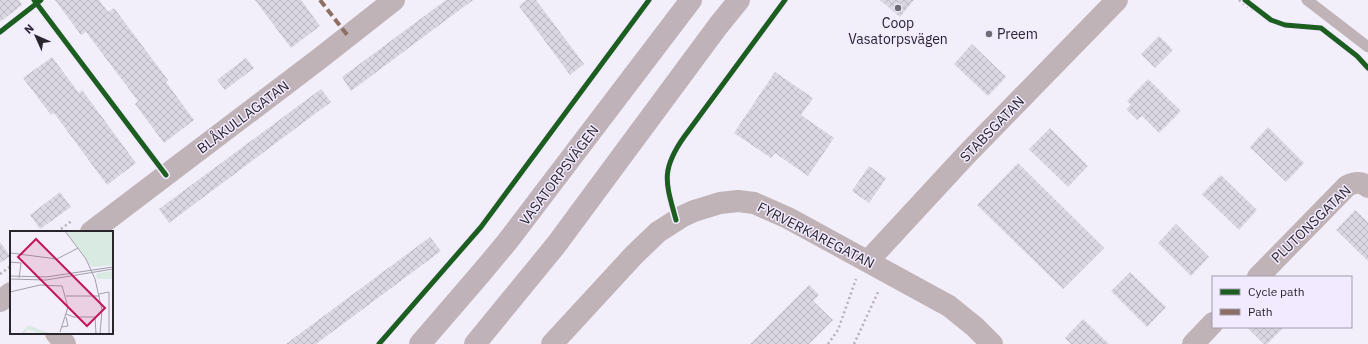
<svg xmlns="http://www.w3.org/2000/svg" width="1368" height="344" font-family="'IBM Plex Sans',sans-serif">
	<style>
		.building { fill: url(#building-cross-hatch) }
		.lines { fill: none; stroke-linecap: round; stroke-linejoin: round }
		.path { stroke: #b8aeb3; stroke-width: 2.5; stroke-dasharray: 2 3; stroke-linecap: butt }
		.service { stroke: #c0b3b8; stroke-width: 11 }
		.minor { stroke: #c0b3b8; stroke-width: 22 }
		.secondary { stroke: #bfb3b9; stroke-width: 22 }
		.quiet { stroke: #8d6e63; stroke-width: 4; stroke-dasharray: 8 4; stroke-linecap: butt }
		.cycleway-casing { stroke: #f2eaff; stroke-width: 8 }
		.cycleway { stroke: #1b5e20; stroke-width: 5 }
		.poi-dot { fill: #706c75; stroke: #f2eaff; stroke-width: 1.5 }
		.labels { text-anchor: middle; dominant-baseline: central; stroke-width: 3; stroke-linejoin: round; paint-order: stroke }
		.poi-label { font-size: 14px; fill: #29252d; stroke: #f2eaff }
		.street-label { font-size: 14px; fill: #29252d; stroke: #f2eaff }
		.inset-road { fill: none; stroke: #a29ea8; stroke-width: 1 }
		.view { fill: #c2185b; fill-opacity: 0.15; stroke: #c2185b; stroke-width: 2 }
		.inset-edge { fill: none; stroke: #29252d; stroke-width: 2 }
	</style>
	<defs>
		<pattern id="building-cross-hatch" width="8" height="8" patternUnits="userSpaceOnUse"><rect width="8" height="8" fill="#dbd7e1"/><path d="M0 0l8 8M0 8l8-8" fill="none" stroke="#bcb8c1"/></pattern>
	</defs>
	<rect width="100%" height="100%" fill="#f3effa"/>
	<!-- building -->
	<g class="building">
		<path d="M0,0h19l3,5 -22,17z"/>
		<path d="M55,0h44l9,12 6,-4 54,72 -2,2 28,38 -30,23 -29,-39 3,-3 -52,-69 -5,3z"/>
		<path d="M255,0h46l19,26 -29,22z"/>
		<path d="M446,0h27l-122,91 -9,-14z"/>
		<path d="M526,0h10l48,64 -14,11 -51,-69z"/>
		<path d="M880,0h34l-14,17z"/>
		<path d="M1159,36l14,14 -18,18 -14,-14z"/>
		<path d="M972,44l34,33 -18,19 -34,-32z"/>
		<path d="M52,57l27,36 3,-3 54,73 -29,22 -53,-72 -3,2 -28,-37z"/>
		<path d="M246,58l8,10 -29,22 -8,-10z"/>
		<path d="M775,72l38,26 -12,17 33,23 -26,38 -33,-23 -4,5 -37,-25z"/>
		<path d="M1148,79l33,32 -22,22 -17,-17 -5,4 -11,-11 5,-4 -4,-4z"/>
		<path d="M321,89l10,13 -162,121 -10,-14z"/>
		<path d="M1268,127l36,36 -18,19 -36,-35z"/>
		<path d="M1050,128l38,38 -20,21 -39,-38z"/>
		<path d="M1018,163l86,85 -41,41 -86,-84z"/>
		<path d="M869,166l17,12 -17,25 -17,-12z"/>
		<path d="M1221,175l36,35 -18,20 -37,-36z"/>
		<path d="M60,192l11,15 -31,22 -10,-14z"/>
		<path d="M1355,210l13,12v39l-32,-31z"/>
		<path d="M1176,224l33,33 -18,19 -33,-33z"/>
		<path d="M430,237l11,14 -125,93h-30z"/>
		<path d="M0,242l10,14 -10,7z"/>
		<path d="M1130,272l36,35 -19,20 -36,-36z"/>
		<path d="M809,285l10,10 -6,6 20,19 -24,24h-59z"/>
		<path d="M1083,319l26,25h-38l-6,-6z"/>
		<path d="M1247,327h37l-17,17h-3z"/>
	</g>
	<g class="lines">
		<!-- path -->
		<g class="path">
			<path d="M1239,0l15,11 3,-2"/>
			<path d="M57,232l16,-12"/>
			<path d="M0,274l11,-8"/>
			<path d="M828,344l10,-14 18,-51"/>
			<path d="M854,344l25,-54"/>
		</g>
		<!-- service -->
		<path class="service" d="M1307,0l61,47"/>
		<!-- minor -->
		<g class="minor">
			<path d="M91,232l228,-173 75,-59"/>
			<path d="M868,261l98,-106 151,-155"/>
			<path d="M1258,277l89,-91c8,-4 14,-5 21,1"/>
			<path d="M0,301l11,-8"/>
			<path d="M56,333l9,11"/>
			<path d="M552,344l82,-89 24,-23 25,-16 11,-5 26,-8 18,-2 16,2 34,15 161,88 26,21 17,17"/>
			<path d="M1193,344l20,-21"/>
		</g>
		<!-- secondary -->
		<g class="secondary">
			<path d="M420,344l62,-72 25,-30 184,-242"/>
			<path d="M475,344l81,-99 162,-219 21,-26"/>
		</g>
		<!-- quiet -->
		<path class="quiet" d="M320,0l28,36"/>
		<!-- cycleway casing -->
		<g class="cycleway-casing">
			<g id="cycleway">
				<path d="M34,0l132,175"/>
				<path d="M1245,0l26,20 14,5 36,3 36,28 11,12"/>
				<path d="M0,32l41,-32"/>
				<path d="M676,220c-10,-37 -16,-49 8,-83l101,-137"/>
				<path d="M379,344l102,-117 168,-227"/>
			</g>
		</g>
		<!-- cycleway -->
		<use href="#cycleway" class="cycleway"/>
	</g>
	<!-- markers -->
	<g class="poi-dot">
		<circle cx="898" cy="8" r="4"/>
		<circle cx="989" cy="34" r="4"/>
	</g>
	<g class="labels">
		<!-- poi labels -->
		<g class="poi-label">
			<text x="898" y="23">Coop<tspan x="898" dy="16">Vasatorpsvägen</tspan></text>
			<text x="997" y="34" text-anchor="start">Preem</text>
		</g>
		<!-- street labels -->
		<g class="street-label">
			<text transform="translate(243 117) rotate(-37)">BLÅKULLAGATAN</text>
			<text transform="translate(992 129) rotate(-46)">STABSGATAN</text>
			<text transform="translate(559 175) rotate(-53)">VASATORPSVÄGEN</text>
			<text transform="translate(1311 224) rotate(-44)">PLUTONSGATAN</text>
			<text transform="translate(816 235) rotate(27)">FYRVERKAREGATAN</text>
		</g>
	</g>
	<!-- overview -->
	<g transform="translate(10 231)">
		<rect width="103" height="103" fill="#f3effa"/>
		<path d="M56,0h47v34l-21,2zM103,40v8h-15l-2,-2 1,-4zM17,95h3l22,8h-11l-14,-5 -2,5h-4z" fill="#d9eae2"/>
		<path class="inset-road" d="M55,0l21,28 9,20 7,31 -2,24M1,22l46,6 21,-11M0,31l11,1 -2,15M0,45l36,1 67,-10M0,48l36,1 67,-11M0,61l30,-7 22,1 6,21 -8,25M89,63l10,-2v42M56,65h34M56,83l8,3h21l1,17M52,96l6,-1 -2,-9"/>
		<path class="view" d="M26,8l69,69 -18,18 -69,-69z"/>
		<rect width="103" height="103" class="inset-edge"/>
	</g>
	<!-- legend -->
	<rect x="1212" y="276" width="140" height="52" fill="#f2eaff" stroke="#a29bab"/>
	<rect x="1220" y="289" width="20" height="6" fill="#1b5e20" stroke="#a29bab"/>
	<text x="1248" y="296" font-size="12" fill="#29252d">Cycle path</text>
	<rect x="1220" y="309" width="20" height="6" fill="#8d6e63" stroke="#a29bab"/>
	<text x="1248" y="316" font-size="12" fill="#29252d">Path</text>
	<!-- north arrow -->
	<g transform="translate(36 36) rotate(315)" stroke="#f2eaff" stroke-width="3" paint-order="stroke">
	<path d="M0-3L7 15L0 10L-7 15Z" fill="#29252d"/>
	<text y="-6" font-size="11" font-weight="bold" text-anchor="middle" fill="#29252d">N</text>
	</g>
</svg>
